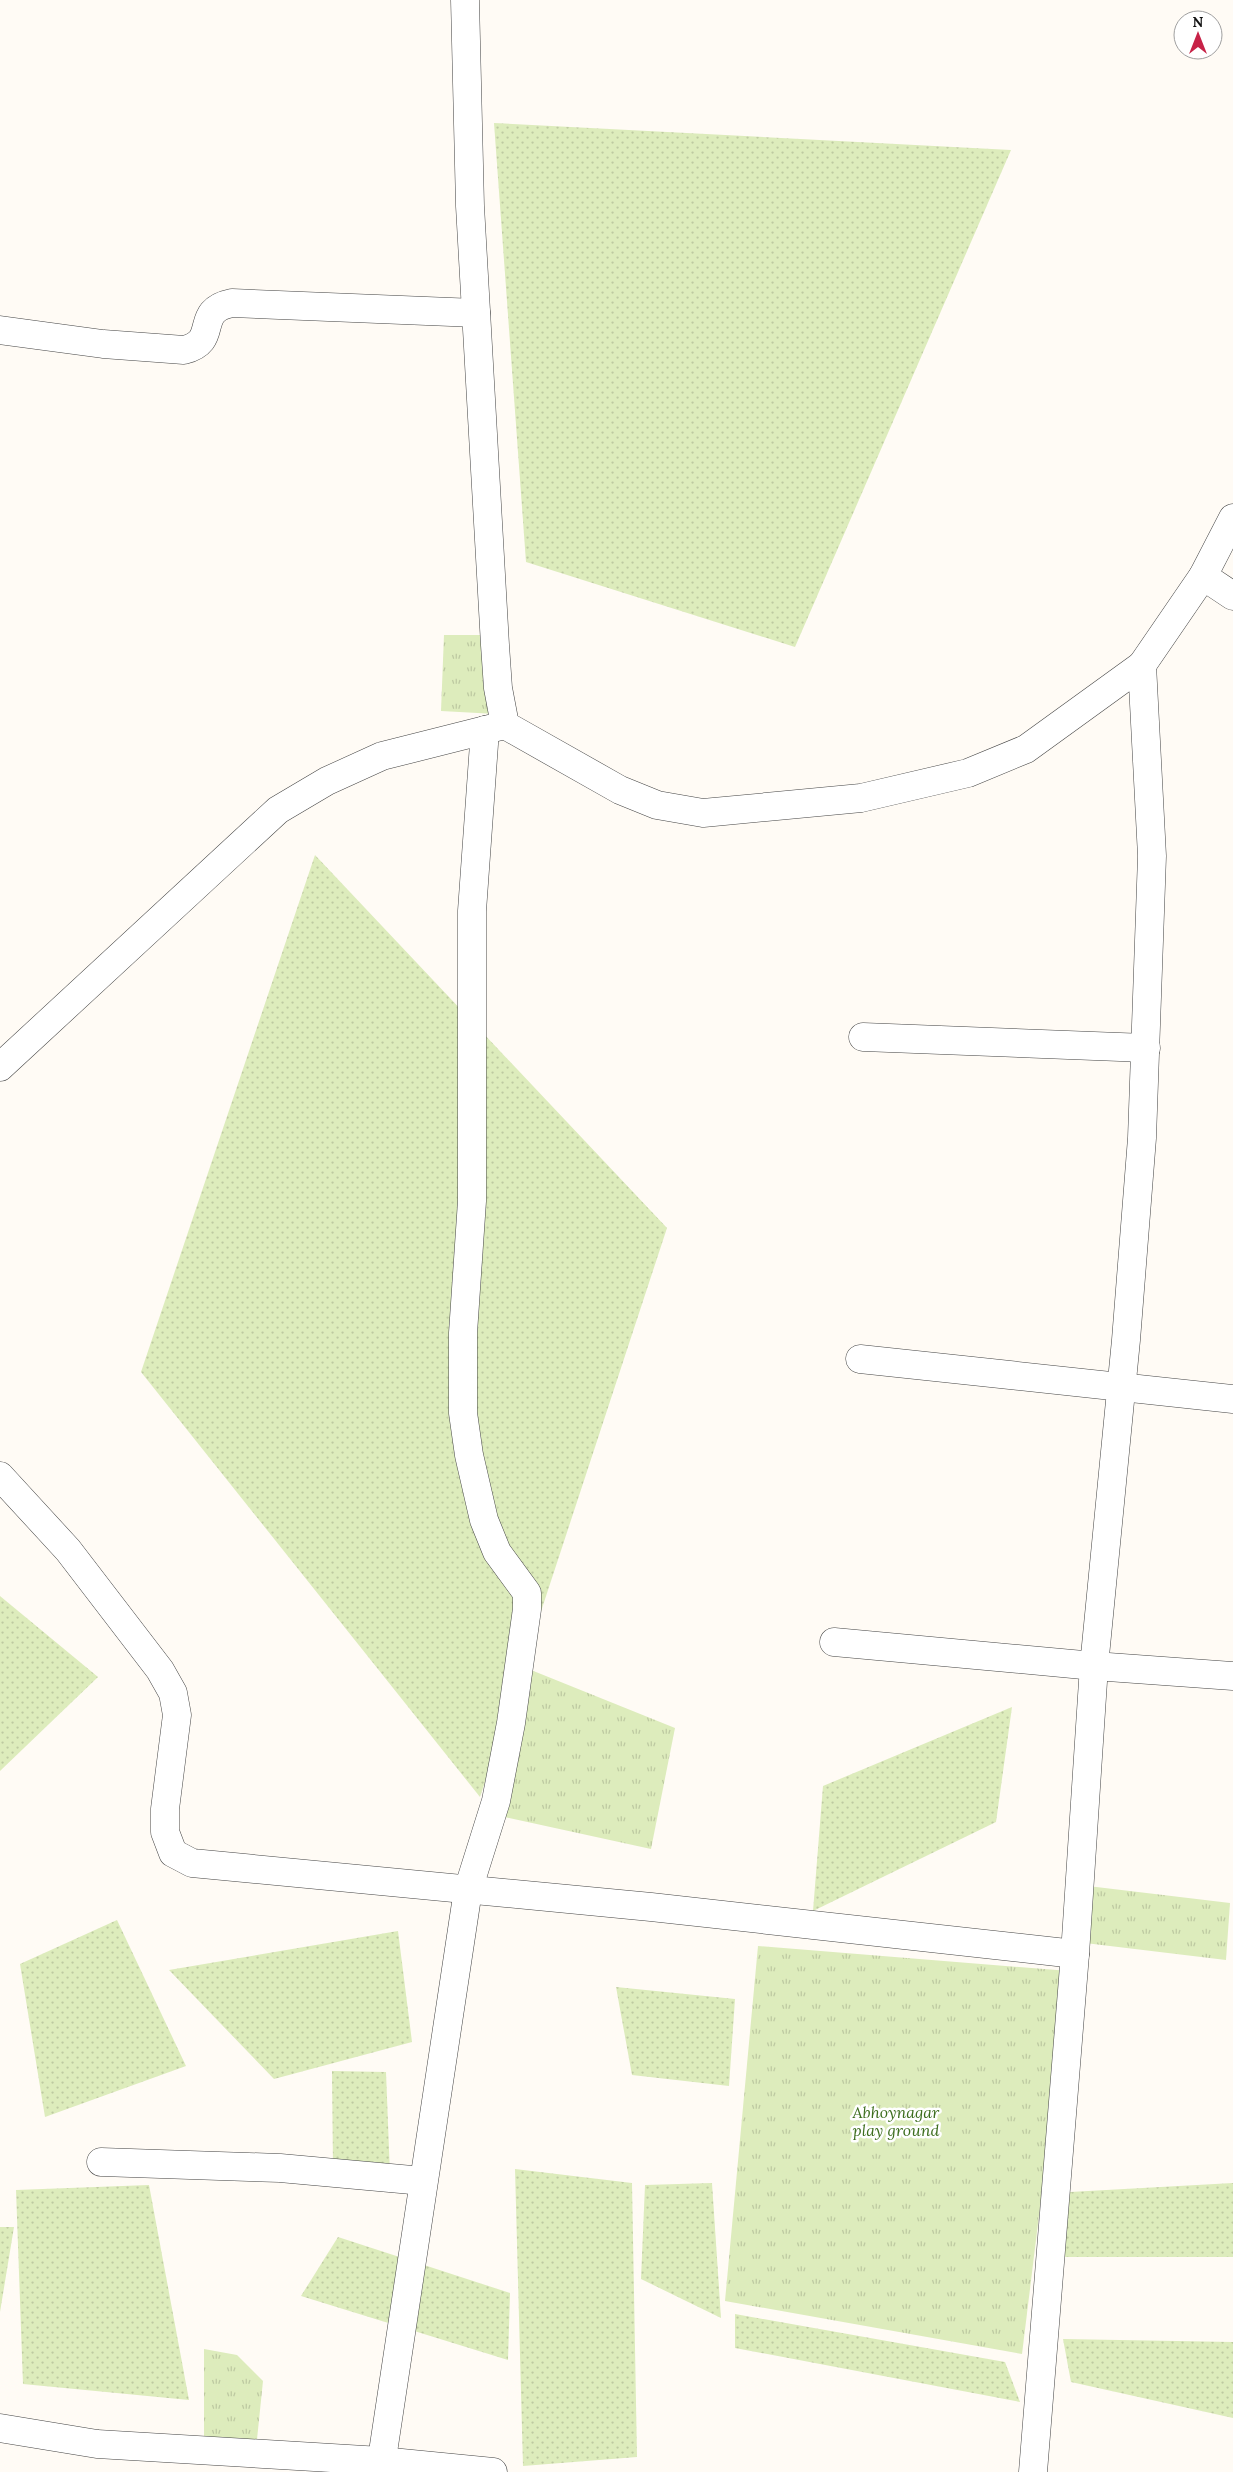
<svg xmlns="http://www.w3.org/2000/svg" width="1233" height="2472" font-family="Lora,serif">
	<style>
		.grass { fill: url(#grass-dots) }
		.park { fill: url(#park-tufts) }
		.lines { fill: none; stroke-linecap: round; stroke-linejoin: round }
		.minor-casing { stroke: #444; stroke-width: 29 }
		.minor { stroke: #fff; stroke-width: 28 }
		.labels { text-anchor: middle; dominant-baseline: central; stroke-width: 5; stroke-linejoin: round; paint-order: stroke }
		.park-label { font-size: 16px; font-style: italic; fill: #3c6d1d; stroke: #fff }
	</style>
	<defs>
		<pattern id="grass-dots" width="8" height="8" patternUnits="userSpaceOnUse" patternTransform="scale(1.25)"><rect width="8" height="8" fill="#ddecbc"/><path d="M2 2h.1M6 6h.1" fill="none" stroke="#bdc9a1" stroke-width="1.8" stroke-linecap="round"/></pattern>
		<pattern id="park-tufts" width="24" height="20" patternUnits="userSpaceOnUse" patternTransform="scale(1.25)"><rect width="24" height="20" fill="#ddecbc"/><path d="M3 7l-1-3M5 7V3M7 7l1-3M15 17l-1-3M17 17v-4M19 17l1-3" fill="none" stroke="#bdc9a1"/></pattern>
	</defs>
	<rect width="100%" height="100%" fill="#fffbf5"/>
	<!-- grass -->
	<g class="grass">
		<path d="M494,123l517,27 -216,497 -269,-85z"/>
		<path d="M315,855l352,373 -187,569 -339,-425z"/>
		<path d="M0,1596l98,81 -98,94z"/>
		<path d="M1012,1707l-16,115 -183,89 10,-125z"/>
		<path d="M117,1920l69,146 -141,51 -25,-153z"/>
		<path d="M398,1931l14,111 -138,37 -105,-109z"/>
		<path d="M616,1987l119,12 -6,87 -97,-11z"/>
		<path d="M332,2071l54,1 4,103 -57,-7z"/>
		<path d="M515,2169l117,14 5,274 -114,9z"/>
		<path d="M712,2183l9,135 -80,-39 4,-94z"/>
		<path d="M1233,2183v74h-171l8,-65z"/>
		<path d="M149,2185l40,215 -166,-16 -7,-194z"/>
		<path d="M0,2227h14l-14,85z"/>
		<path d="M338,2237l172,56 -2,67 -207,-64z"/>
		<path d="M735,2314l270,48 15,40 -285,-54z"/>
		<path d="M1063,2339l170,3v76l-162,-36z"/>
	</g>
	<!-- park -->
	<g class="park">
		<path d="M444,635h46l6,79 -55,-3z"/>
		<path d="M531,1670l144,58 -24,121 -147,-32z"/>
		<path d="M1088,1886l142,17 -4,57 -141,-17z"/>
		<path d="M758,1946l311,25 -47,383 -297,-53z"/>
		<path d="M204,2349l33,6 26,26 -7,68 -52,-7z"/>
	</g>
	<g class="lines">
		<!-- minor casing -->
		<g class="minor-casing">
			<g id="minor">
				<path d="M465,0l5,206 25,439 3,43 7,37 115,65 37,15 46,8 158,-15 107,-25 58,-24 116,-84 10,191 -10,282 -16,202 -32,326 -19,288 -42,518"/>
				<path d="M0,330l103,14 81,6c37,-9 8,-39 48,-47l244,10"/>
				<path d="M1203,576l30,20"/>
				<path d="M1142,665l61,-89 30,-58"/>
				<path d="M863,1037l283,11"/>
				<path d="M0,1067l278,-257 49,-29 55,-25 119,-30"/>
				<path d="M860,1359l373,40"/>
				<path d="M0,1476l68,74 92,120 13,23 4,22 -12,94v23l8,21 19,10 459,44 424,47"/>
				<path d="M834,1642l260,24 139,10"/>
				<path d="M101,2162l179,6 143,13"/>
				<path d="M0,2428l97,16 284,17 112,11"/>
				<path d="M380,2472l88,-582 28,-89 15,-78 16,-114v-16l-30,-41 -13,-32 -15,-65 -6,-42v-80l9,-132v-290l13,-181"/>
			</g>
		</g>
		<!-- minor -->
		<use href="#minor" class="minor"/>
	</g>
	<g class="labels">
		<!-- park labels -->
		<g class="park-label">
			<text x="896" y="2112">Abhoynagar<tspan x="896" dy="18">play ground</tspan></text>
		</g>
	</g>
	<!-- north arrow -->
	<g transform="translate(1198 35)"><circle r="24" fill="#ffffff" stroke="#a0a0a0"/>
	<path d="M0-4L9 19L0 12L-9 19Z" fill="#c72247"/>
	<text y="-8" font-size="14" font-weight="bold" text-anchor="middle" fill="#111111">N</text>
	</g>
</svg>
